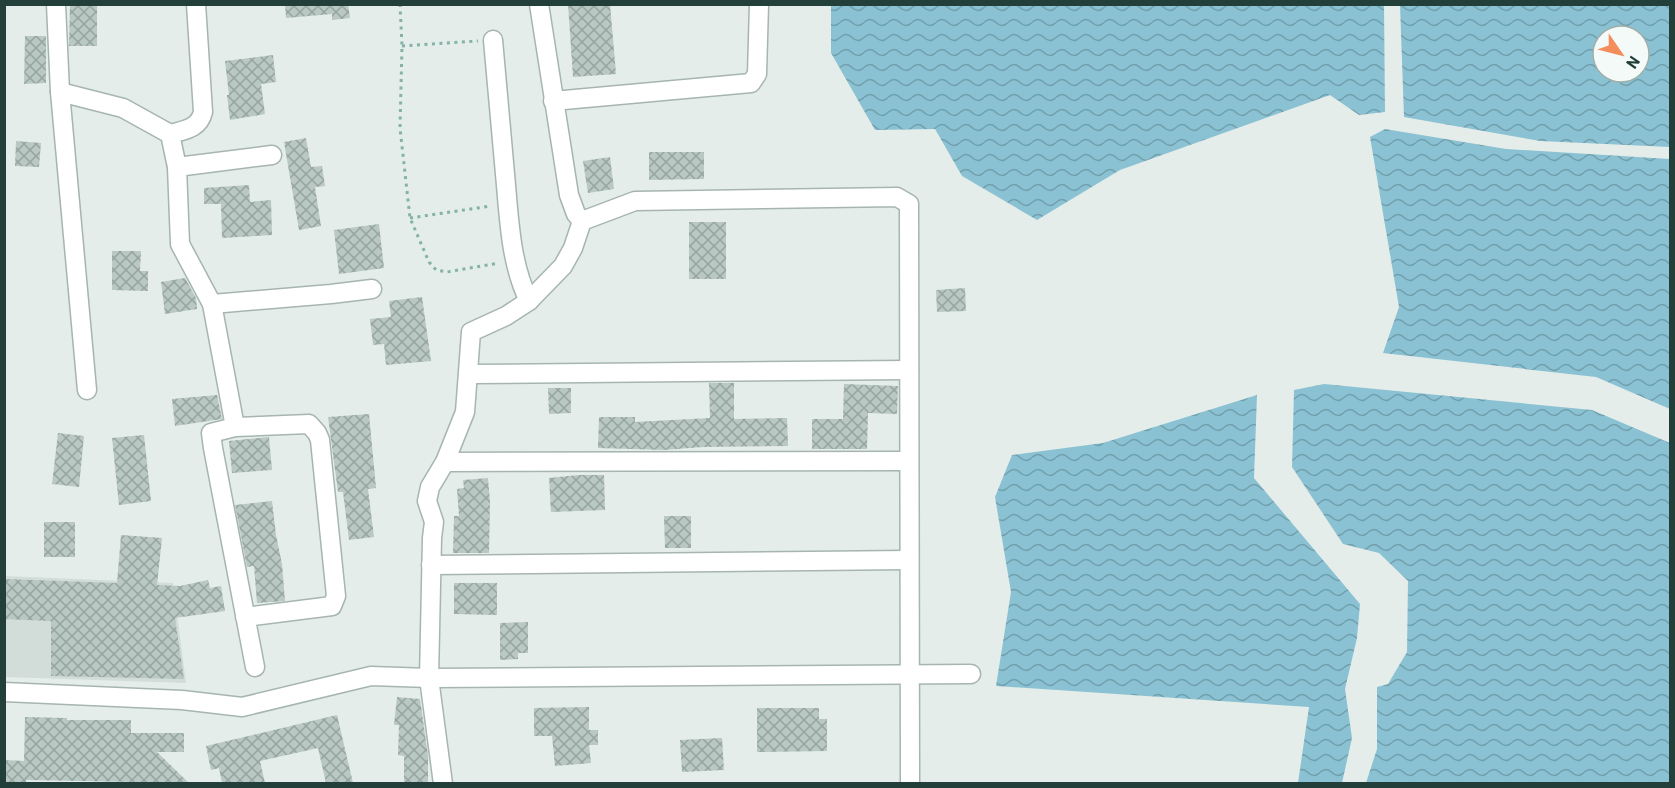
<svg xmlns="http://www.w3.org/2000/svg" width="1675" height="788" font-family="Barlow,sans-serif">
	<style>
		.built { fill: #d2ddd9 }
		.water { fill: url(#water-waves); fill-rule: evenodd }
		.building { fill: url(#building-cross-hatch) }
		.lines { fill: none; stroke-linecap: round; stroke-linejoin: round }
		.minor-casing { stroke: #a6b5b2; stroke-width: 21 }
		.path { stroke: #83b2a7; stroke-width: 3; stroke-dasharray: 3 4.5; stroke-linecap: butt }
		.minor { stroke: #fff; stroke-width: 18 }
	</style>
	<defs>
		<pattern id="water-waves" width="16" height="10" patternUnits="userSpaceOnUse" patternTransform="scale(1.5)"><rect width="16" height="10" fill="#8bc2d3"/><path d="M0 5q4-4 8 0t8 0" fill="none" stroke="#719fac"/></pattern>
		<pattern id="building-cross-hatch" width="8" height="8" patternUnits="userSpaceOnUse" patternTransform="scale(1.5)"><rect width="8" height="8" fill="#b9c8c3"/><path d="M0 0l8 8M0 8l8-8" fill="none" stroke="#96a49f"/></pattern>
	</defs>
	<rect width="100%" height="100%" fill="#e4edea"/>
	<!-- built -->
	<path class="built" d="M5,576l168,7 13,100 -181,-6z"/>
	<!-- water -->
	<g class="water">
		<path d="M831,5h553l1,107 -26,3 -29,-20 -210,75 -83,50 -75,-44 -27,-47 -60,1 -44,-77z"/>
		<path d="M1400,5h270v142l-130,-6 -136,-24zM1603,36h36v36h-36z"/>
		<path d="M1385,129l121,20 164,10v250l-74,-32 -213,-24 16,-46 -29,-170z"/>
		<path d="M1324,384l268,26 78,33v340h-304l11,-34v-62l11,-3 19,-32 1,-71 -29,-28 -36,-9 -51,-77 2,-77z"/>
		<path d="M1257,395l-3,83 106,126 -3,34 -12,51 7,49 -10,45h-44l11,-76 -313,-21 15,-94 -16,-95 17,-42 91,-12z"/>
	</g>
	<!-- building -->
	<g class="building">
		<path d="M70,4h27v42h-28z"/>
		<path d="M285,4h63l2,14 -18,2v-6l-46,4z"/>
		<path d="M568,4h42l6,70 -43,3z"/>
		<path d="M25,36h21v47l-22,1z"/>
		<path d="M273,55l3,27 -15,2 4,30 -35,6 -3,-25h2l-4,-34z"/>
		<path d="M306,138l5,29 11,-1 3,20 -10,1 6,39 -22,4 -15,-88z"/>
		<path d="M16,141l25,2 -2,24 -24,-1z"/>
		<path d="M649,152h55v27l-55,1z"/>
		<path d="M610,157l4,32 -26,4 -5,-32z"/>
		<path d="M249,185l1,17 21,-2 1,35 -50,3 -1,-34h-17v-16z"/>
		<rect x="689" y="222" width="37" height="57"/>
		<path d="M379,224l5,44 -45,6 -5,-44z"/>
		<path d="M112,251h29l-1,20h8v20l-36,-1z"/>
		<path d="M185,278l11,20 1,11 -32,5 -4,-32z"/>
		<path d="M965,288l1,23 -29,1 -1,-22z"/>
		<path d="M422,297l9,64 -45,4 -2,-21 -11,1 -3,-26 21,-2 -2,-16z"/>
		<path d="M709,383h25v36l53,-1 1,28 -85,1 -39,3 -66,-2 1,-31h36v5l75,-4z"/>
		<path d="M844,384l54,2 -1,28 -29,-1 -1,36h-55v-30h31z"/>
		<path d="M548,388h23v25l-22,1z"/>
		<path d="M217,395l5,24 -47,7 -3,-27z"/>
		<path d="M369,414l7,74 -8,1 6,48 -25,3 -6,-48h-5l-10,-75z"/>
		<path d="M58,433l26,3 -5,51 -27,-3z"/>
		<path d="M144,435l7,66 -32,4 -7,-67z"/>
		<path d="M269,437l3,33 -40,3 -3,-32z"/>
		<path d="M578,475h26l1,35 -54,2 -2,-34z"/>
		<path d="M488,478l2,24 -1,51h-36l1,-37h5l-2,-27 7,-1 -1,-8z"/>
		<path d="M272,501l4,34 6,29 3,37 -28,2 -3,-37 -7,1 -12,-62z"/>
		<path d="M664,516h27v32h-26z"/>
		<rect x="44" y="522" width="31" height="35"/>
		<path d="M121,535l41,3 -5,47 23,1 28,-6 2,8 11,-2 4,25 -50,7 9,61 -133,-3v-55l-47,-2v-40l113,4z"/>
		<path d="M454,583h43v32l-43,-1z"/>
		<path d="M528,622v31h-10v6l-18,1v-37z"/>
		<path d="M397,697l23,2 8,57v27h-24v-27l-6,-1 1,-30h-5z"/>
		<path d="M589,707v23h9v15h-9l2,18 -36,3 -3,-30h-18v-28z"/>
		<path d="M757,708h62v11h8v32l-70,1z"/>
		<path d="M337,715l16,68h-27l-8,-35 -58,13 5,22h-43l-3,-15 -8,2 -5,-24z"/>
		<path d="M25,717l42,1v2h64v13h53v19h-27l32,31 -163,-3v3h-22v-23l20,1z"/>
		<path d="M722,738l2,32 -42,2 -2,-32z"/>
	</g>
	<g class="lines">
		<!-- minor casing -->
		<g class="minor-casing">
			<g id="minor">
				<path d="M56,4l4,88 27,298"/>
				<path d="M539,4l30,191 7,19 6,7"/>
				<path d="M493,40c4,44 8,89 12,134 4,42 5,89 24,127"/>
				<path d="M60,92l63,16 47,26 7,33 3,77 32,60 23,123"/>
				<path d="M553,101l198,-18 6,-9 2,-70"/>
				<path d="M170,134c14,-4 29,-5 33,-22l-7,-108"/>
				<path d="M177,167l95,-12"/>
				<path d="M212,304l119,-10 41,-5"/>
				<path d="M469,374l440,-4"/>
				<path d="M445,462l464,-1"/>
				<path d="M431,565l477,-5"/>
				<path d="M245,617l87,-11 4,-10 -16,-156 -3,-7 -8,-9 -74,3 -24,6 2,15 42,219"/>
				<path d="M4,692l178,8 60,7 129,-31 58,2 542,-4"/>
				<path d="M443,784l-14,-106 3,-140 2,-16 -7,-21 3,-14 15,-25 20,-50 6,-80 35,-16 23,-15 34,-35 10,-18 9,-27 53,-20 262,-4 12,7 1,580"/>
			</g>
		</g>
		<!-- path -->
		<g class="path">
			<path d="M400,4l2,42 -2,82 10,90 19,44 7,8 11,2 52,-9"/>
			<path d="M402,46l76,-5"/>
			<path d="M410,218l81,-12"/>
		</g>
		<!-- minor -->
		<use href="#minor" class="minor"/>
	</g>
	<!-- border -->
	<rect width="1675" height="788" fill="none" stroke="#223f3a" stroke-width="12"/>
	<!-- north arrow -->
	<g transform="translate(1621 54) rotate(125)"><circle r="28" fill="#f4faf7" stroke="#a0afab" stroke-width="1.5"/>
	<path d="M0-4.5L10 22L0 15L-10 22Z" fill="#f48d5b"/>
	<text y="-9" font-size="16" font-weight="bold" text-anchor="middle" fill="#223f3a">N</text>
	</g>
</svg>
